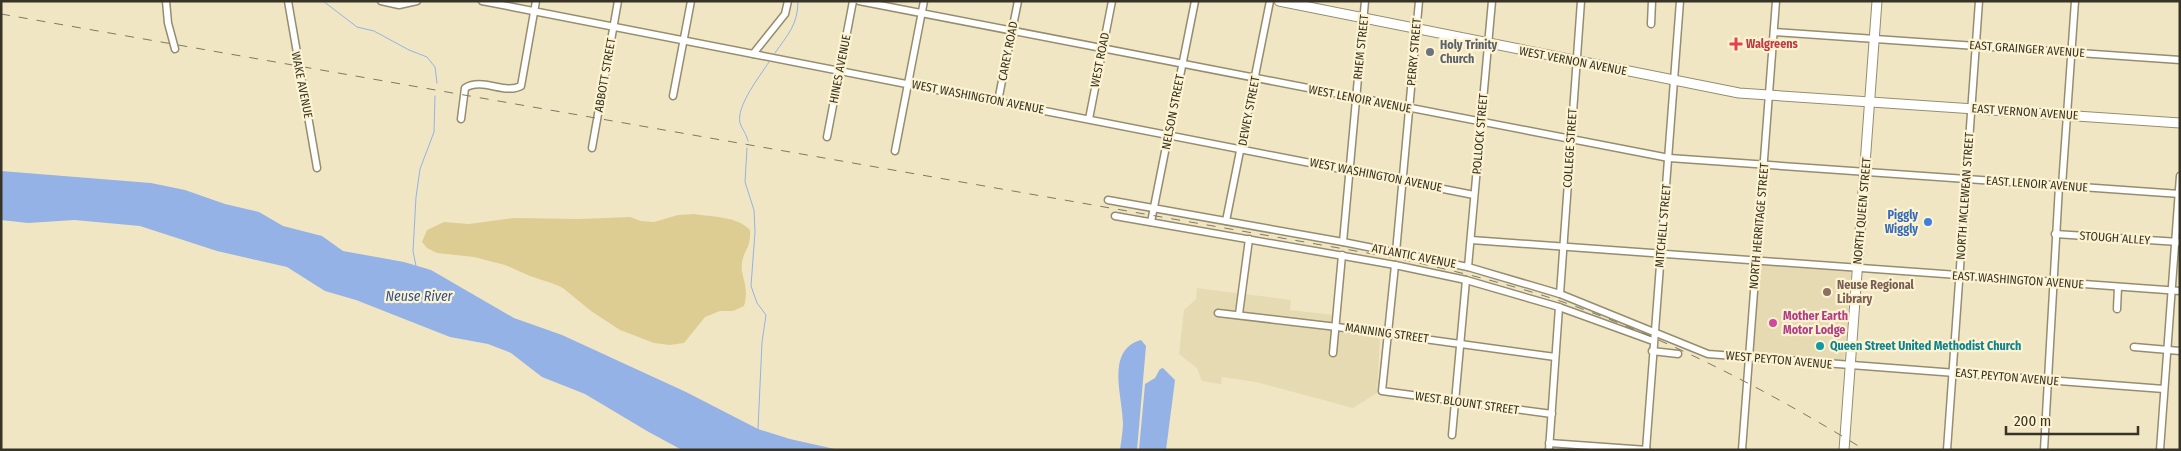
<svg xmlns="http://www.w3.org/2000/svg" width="2181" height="451" font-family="'Fira Sans Condensed',sans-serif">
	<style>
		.built { fill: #e6dab2 }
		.green { fill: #decd93 }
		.water { fill: #94b2e5 }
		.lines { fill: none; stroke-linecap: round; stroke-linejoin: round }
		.stream { stroke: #94b2e5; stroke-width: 1 }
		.minor-casing { stroke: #968d6e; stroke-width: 9 }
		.major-casing { stroke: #968d6e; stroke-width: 11 }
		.minor { stroke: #fff; stroke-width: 6 }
		.major { stroke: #fff; stroke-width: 9 }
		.rail { stroke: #7f7964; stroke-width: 1; stroke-dasharray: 9 9; stroke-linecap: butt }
		.health-dot { fill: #e0444e; stroke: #fdf3d1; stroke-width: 2 }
		.worship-dot { fill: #6b7280; stroke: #fdf3d1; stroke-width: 2 }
		.shop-dot { fill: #3f7fe0; stroke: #fdf3d1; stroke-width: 2 }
		.education-dot { fill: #8d6e63; stroke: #fdf3d1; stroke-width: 2 }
		.hotel-dot { fill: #d1479c; stroke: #fdf3d1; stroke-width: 2 }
		.culture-dot { fill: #0f9aa8; stroke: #fdf3d1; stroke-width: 2 }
		.labels { text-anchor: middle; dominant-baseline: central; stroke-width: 4.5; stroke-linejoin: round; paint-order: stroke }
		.health-label { font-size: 12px; font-weight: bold; fill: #be3a42; stroke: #fdf3d1; text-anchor: start }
		.worship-label { font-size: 12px; font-weight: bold; fill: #5b616d; stroke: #fdf3d1; text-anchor: start }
		.street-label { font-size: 12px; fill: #373326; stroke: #fdf3d1 }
		.shop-label { font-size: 12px; font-weight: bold; fill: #366cbe; stroke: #fdf3d1; text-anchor: end }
		.education-label { font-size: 12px; font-weight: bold; fill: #785e54; stroke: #fdf3d1; text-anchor: start }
		.hotel-label { font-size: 12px; font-weight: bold; fill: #b23c85; stroke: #fdf3d1; text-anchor: start }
		.culture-label { font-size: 12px; font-weight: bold; fill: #0d838f; stroke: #fdf3d1; text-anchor: start }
		.water-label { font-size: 14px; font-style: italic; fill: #2e5190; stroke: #fdf3d1 }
	</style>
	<rect width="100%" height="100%" fill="#f0e6c4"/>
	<!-- built -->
	<g class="built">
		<path d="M1760,264l91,7 -7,90 -91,-6z"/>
		<path d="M1197,288l94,12 -1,10 45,5 2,17 43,5 -3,56 -24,15 -97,-26 -34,-5 -1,7 -19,-3 -5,-13 -18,-14 5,-44 12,-11z"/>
	</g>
	<!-- green -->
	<path class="green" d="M694,214c18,3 43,2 56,16 1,19 -6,19 -8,33 -2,15 8,22 2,43l-11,5h-13l-15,6 -21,26 -14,2 -16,-2 -34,-13 -29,-19 -28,-23 -9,-4 -24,-8 -25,-11 -31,-8 -37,-4 -10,-5 -5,-6 5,-12 17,-8 25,2 45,-6 65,1 51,-2 11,4 13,1 24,-7z"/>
	<!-- water -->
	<g class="water">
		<path d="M1,171l150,12 34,7 40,14 34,8 24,14 39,10 21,15 61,11 27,8 83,48 48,17 124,57 72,37 32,10 49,11h-157l-35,-19 -62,-37 -43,-17 -31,-24 -23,-9 -38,-7 -94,-37 -31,-9 -38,-24 -70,-16 -77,-25 -66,-6 -46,3 -27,-3z"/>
		<path d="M1141,340l5,6 -9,104h-17c1,-9 3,-18 3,-27 0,-26 -18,-73 18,-83z"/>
		<path d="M1163,368l12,12 -9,70h-27l6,-66 10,-6 5,-9z"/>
	</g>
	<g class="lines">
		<!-- stream -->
		<g class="stream">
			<path d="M323,1l34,26 17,4 35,19 18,7 8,10 2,16"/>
			<path d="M775,53c13,-19 23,-28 23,-52"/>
			<path d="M748,141c-2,-8 -6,-12 -8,-18 -4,-17 20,-47 29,-61"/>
			<path d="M747,148l-2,34 9,28 1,22 -4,54 6,17 9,12 -4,27 -4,87"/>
			<path d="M416,266l-3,-15 3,-54 4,-28 14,-37 1,-36"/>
		</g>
		<!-- minor casing -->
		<g class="minor-casing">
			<g id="minor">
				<path d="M166,1l2,22 7,26"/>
				<path d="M288,1l29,167"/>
				<path d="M381,1l18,4 18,-4"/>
				<path d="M482,1l992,194"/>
				<path d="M859,1l810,157 511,36"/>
				<path d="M1651,24l1,-23"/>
				<path d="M1774,32l406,28"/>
				<path d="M753,54l32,-40 3,-13"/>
				<path d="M673,96l18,-95"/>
				<path d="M998,101l20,-100"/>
				<path d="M461,119l4,-31c18,-11 39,7 56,-2l15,-85"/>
				<path d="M1089,119l23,-118"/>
				<path d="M827,137l26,-136"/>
				<path d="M592,148l26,-147"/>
				<path d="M895,151l29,-150"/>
				<path d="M2062,186l13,-185"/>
				<path d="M1108,200l235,42 125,25 92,27 148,60 456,35"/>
				<path d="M1115,216l280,49 71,15 93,27 94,34"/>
				<path d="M1226,221l44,-220"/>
				<path d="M1151,222l44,-221"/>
				<path d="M2055,234l124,8"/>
				<path d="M1471,240l709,51"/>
				<path d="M1343,242l22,-241"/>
				<path d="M1396,252l23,-251"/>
				<path d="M1395,265l-13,126 170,23"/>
				<path d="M1468,267l24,-266"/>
				<path d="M1560,294l21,-293"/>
				<path d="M2117,309l1,-22"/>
				<path d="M1218,313l119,14 218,30"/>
				<path d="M1239,314l10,-75"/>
				<path d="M2134,347l46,4"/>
				<path d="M1652,351l26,3"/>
				<path d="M1333,353l9,-98"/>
				<path d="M1452,435l14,-155"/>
				<path d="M1549,443l98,7"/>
				<path d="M1549,450l10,-143"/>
				<path d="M1646,450l34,-449"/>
				<path d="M1742,450l34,-449"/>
				<path d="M1947,450l32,-449"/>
				<path d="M2044,450l15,-264"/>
				<path d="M2160,450l20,-274"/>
			</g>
		</g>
		<!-- major casing -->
		<g class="major-casing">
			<g id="major">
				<path d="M1279,1l460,92 441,30"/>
				<path d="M1844,450l33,-449"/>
			</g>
		</g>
		<!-- minor -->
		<use href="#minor" class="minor"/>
		<!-- major -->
		<use href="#major" class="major"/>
		<!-- rail -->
		<path class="rail" d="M1,14l1395,244c55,12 110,25 164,43 107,37 209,90 305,149"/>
	</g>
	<!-- markers -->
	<path class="health-dot" d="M1733.5 36.5h5v5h5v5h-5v5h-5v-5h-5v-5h5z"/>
	<circle class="worship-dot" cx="1430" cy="52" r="5"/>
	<circle class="shop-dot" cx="1928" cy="222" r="5"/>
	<circle class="education-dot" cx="1827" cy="292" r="5"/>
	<circle class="hotel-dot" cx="1773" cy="323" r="5"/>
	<circle class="culture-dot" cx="1820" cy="346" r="5"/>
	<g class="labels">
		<!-- health labels -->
		<g class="health-label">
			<text x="1746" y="44">Walgreens</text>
		</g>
		<!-- worship labels -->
		<g class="worship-label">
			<text x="1440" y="45">Holy Trinity<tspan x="1440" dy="14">Church</tspan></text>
		</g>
		<!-- street labels -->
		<g class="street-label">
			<text transform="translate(1361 47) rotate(-84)">RHEM STREET</text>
			<text transform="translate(2027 49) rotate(4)">EAST GRAINGER AVENUE</text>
			<text transform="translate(1008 51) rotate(-79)">CAREY ROAD</text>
			<text transform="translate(1414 52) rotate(-85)">PERRY STREET</text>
			<text transform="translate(1100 60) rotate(-79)">WEST ROAD</text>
			<text transform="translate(1573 61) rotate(11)">WEST VERNON AVENUE</text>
			<text transform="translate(840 69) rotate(-79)">HINES AVENUE</text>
			<text transform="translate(605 75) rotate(-80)">ABBOTT STREET</text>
			<text transform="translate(302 85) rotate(79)">WAKE AVENUE</text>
			<text transform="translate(978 97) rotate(11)">WEST WASHINGTON AVENUE</text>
			<text transform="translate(1360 99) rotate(11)">WEST LENOIR AVENUE</text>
			<text transform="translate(1249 111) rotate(-79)">DEWEY STREET</text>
			<text transform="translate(1173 112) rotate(-79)">NELSON STREET</text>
			<text transform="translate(2025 112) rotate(4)">EAST VERNON AVENUE</text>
			<text transform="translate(1480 134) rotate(-85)">POLLOCK STREET</text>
			<text transform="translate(1570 148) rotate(-86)">COLLEGE STREET</text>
			<text transform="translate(1376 175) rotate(11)">WEST WASHINGTON AVENUE</text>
			<text transform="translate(2037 184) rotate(4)">EAST LENOIR AVENUE</text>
			<text transform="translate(1965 196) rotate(-86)">NORTH MCLEWEAN STREET</text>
			<text transform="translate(1862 211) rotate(-85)">NORTH QUEEN STREET</text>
			<text transform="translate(1663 226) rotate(-85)">MITCHELL STREET</text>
			<text transform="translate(1759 226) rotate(-85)">NORTH HERRITAGE STREET</text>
			<text transform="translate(2115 238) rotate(4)">STOUGH ALLEY</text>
			<text transform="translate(1414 256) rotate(11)">ATLANTIC AVENUE</text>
			<text transform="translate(2018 280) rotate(4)">EAST WASHINGTON AVENUE</text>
			<text transform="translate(1387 333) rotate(8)">MANNING STREET</text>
			<text transform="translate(1779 360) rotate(5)">WEST PEYTON AVENUE</text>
			<text transform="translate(2007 377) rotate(5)">EAST PEYTON AVENUE</text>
			<text transform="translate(1467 403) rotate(8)">WEST BLOUNT STREET</text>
		</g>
		<!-- shop labels -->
		<g class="shop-label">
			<text x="1918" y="215">Piggly<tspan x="1918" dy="14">Wiggly</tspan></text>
		</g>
		<!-- education labels -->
		<g class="education-label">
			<text x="1837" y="285">Neuse Regional<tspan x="1837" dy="14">Library</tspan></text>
		</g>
		<!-- hotel labels -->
		<g class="hotel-label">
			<text x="1783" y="316">Mother Earth<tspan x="1783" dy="14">Motor Lodge</tspan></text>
		</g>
		<!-- culture labels -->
		<g class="culture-label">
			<text x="1830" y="346">Queen Street United Methodist Church</text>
		</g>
		<!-- water labels -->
		<g class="water-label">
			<text x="419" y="296">Neuse River</text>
		</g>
	</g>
	<!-- border -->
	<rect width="2181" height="451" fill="none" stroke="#373326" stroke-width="5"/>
	<!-- scale -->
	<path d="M2006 426v8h132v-8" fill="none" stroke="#373326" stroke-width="2.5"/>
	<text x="2014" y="426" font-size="15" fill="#373326" stroke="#fdf3d1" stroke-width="4" paint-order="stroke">200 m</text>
</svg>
